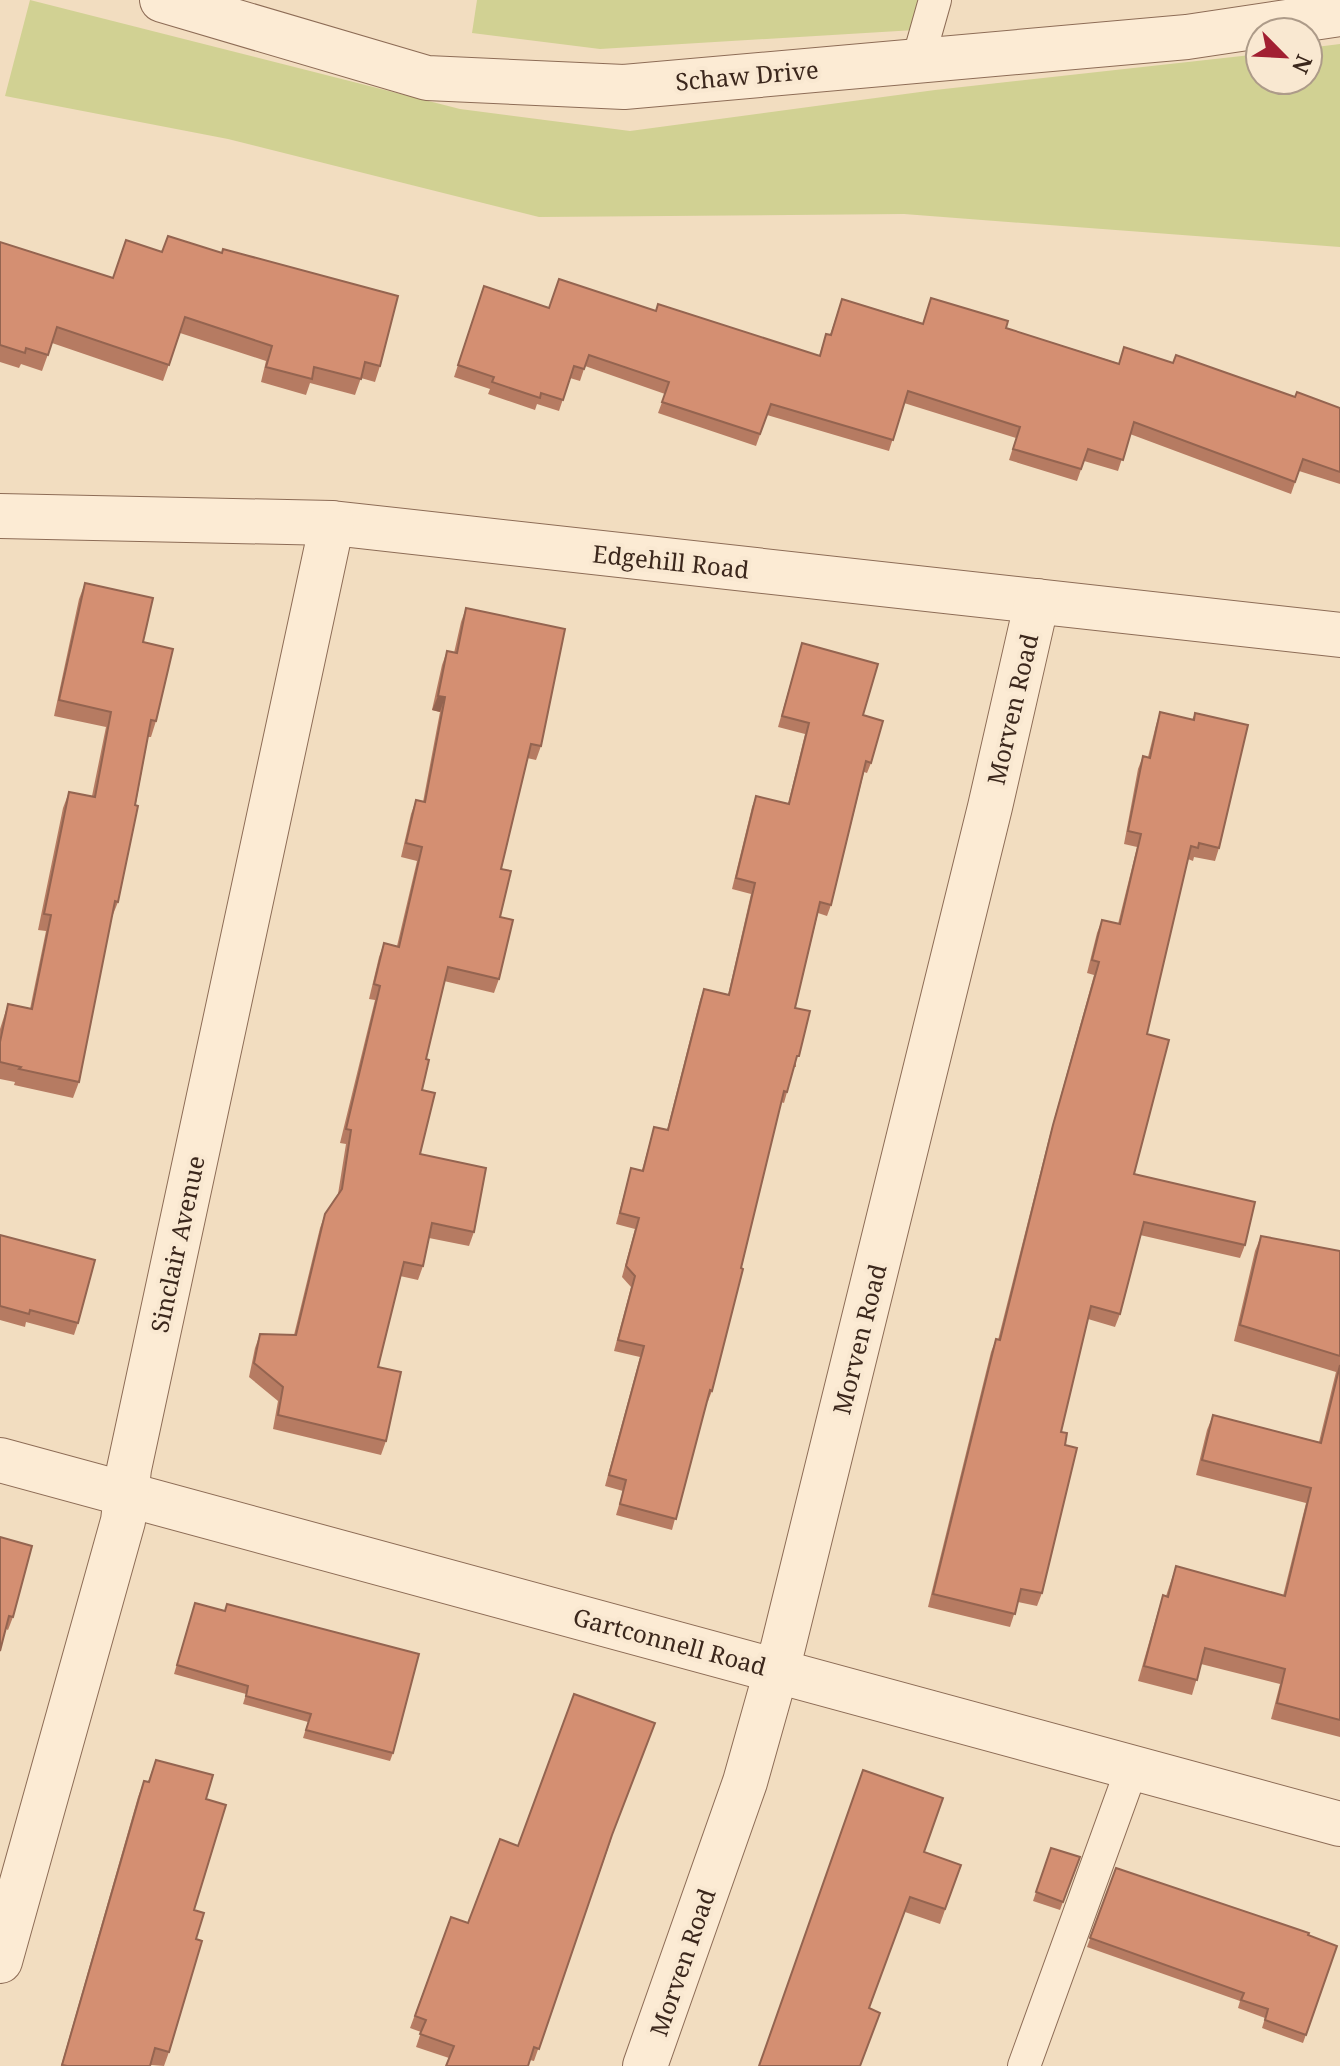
<svg xmlns="http://www.w3.org/2000/svg" width="1340" height="2066" font-family="'Noto Serif',serif">
	<style>
		.green { fill: #d1d193 }
		.lines { fill: none; stroke-linecap: round; stroke-linejoin: round }
		.lane-casing { stroke: #8d6c56; stroke-width: 34 }
		.street-casing { stroke: #8d6c56; stroke-width: 46 }
		.lane { stroke: #fcebd4; stroke-width: 32 }
		.street { stroke: #fcebd4; stroke-width: 44 }
		.wall { fill: #b67b62 }
		.shaded-wall { fill: #946450 }
		.building { fill: #d48f72; stroke: #946450; stroke-width: 2 }
		.labels { text-anchor: middle; dominant-baseline: central; stroke-width: 8; stroke-linejoin: round; paint-order: stroke }
		.street-label { font-size: 24px; fill: #3b271c; stroke: #f9e8d1 }
	</style>
	<rect width="100%" height="100%" fill="#f2ddc0"/>
	<!-- green -->
	<g class="green">
		<path d="M30,0l430,109 170,22 305,-41 325,-36v26h48v-32l32,-4v203l-436,-33 -365,3 -311,-78 -223,-43z"/>
		<path d="M477,0h445l-7,30 -315,19 -128,-16z"/>
	</g>
	<g class="lines">
		<!-- lane casing -->
		<g class="lane-casing">
			<g id="lane">
				<path d="M918,60l17,-60"/>
				<path d="M1024,2066l108,-298"/>
			</g>
		</g>
		<!-- street casing -->
		<g class="street-casing">
			<g id="street">
				<path d="M162,0l265,78 197,9 563,-50 153,-23"/>
				<path d="M0,516l332,7 1008,112"/>
				<path d="M0,1460l1340,364"/>
				<path d="M0,1961l123,-440 6,-52 203,-946"/>
				<path d="M645,2066l100,-284 38,-135 207,-840 47,-206"/>
			</g>
		</g>
		<!-- lane -->
		<use href="#lane" class="lane"/>
		<!-- street -->
		<use href="#street" class="street"/>
	</g>
	<!-- wall -->
	<g class="wall">
		<path d="M0,242l380,124 -5,16 -14,-4 -6,17 -45,-12 -4,12 -45,-13 5,-21 -86,-28 -17,48 -111,-38 -10,28 -21,-7 -2,4 -19,-6z"/>
		<path d="M484,286l65,22 107,3 163,45 7,-22 4,1 12,-36 81,24 8,-25 75,30 112,35h55l122,34 45,11v76l-41,-13 -8,23 -161,-60 -12,37 -34,-10 -7,20 -68,-21 7,-22 -112,-35 -15,48 -122,-36 -11,31 -98,-33 7,-19 -80,-28 -5,15 -10,-3 -11,33 -22,-7 -2,6 -47,-16 2,-5 -36,-12z"/>
		<path d="M85,583l58,59 13,79 -5,16h-3l-30,165 -6,15 -33,165 -6,16 -59,-13 1,-3 -15,-3v-50l8,-25 22,5 16,-78 -8,-1 25,-122 6,-16 23,4 14,-69 -52,-11 25,-117z"/>
		<path d="M466,608l75,138 -5,14 -9,-2 -26,111 -2,110 -5,14 -50,-12 -18,78 -4,31 -2,64 54,78 -5,14 -40,-8 -6,28 -5,14 -18,-4 -22,91 8,74 -5,14 -108,-26 5,-28 -29,-24 6,-29 5,-14 34,1 26,-107 5,-14 13,-20 8,-50 -6,-1 35,-143 -6,-1 10,-42 5,-14 13,3 20,-85 -16,-4 10,-43 5,-14 7,2 17,-90 -8,-2 10,-45 5,-14 7,2 7,-31z"/>
		<path d="M802,643l61,72 8,48 -4,10 -3,-1 -33,133 -4,11 -9,-3 -23,95 1,59h-2l-10,36 -3,-1 -69,289 -4,10h-1l-35,129 -56,-15 7,-24 -18,-5 35,-129 -26,-6 17,-64 -9,-10 13,-48 -19,-5 15,-56 11,2 12,-43 13,3 33,-130 4,-11 24,6 23,-101 -19,-5 20,-82 4,-11 32,8 17,-70 -27,-7z"/>
		<path d="M1160,712l32,8 3,-7 24,135 -4,13 -21,-4 -1,4 -5,-2 -41,175 -13,140 111,71 -5,13 -100,-23 -20,79 -5,13 -27,-8 -27,113 4,13 -23,148 -5,13 -19,-4 -8,25 -82,-20 63,-255 5,-13 2,1 51,-202 45,-163 -7,-2 10,-40 5,-13 16,4 19,-77 -13,-3 14,-75 5,-13 5,1 8,-32z"/>
		<path d="M0,1235l78,88 -4,12 -48,-13 -1,5 -25,-7z"/>
		<path d="M1261,1236l79,15v486l-69,-18 9,-35 -79,-20 -9,31 -54,-14 20,-70 5,-16 3,1 10,-30 107,30 23,-93 -110,-28 11,-45 6,-15 106,27 17,-70 -102,-31 21,-90z"/>
		<path d="M0,1537l13,80 -5,13 -2,-1z"/>
		<path d="M195,1603l198,150 -3,8 -87,-23 5,-16 -65,-18 3,-10 -72,-20z"/>
		<path d="M156,1760l50,39 -12,111 2,29 -27,113 -5,14 -13,-1 -1,1h-89l77,-269 6,-16 4,1z"/>
		<path d="M611,1840l-77,221 -4,-1 -81,-2 -33,-11 5,-15 -11,-4 41,-111 17,6 50,-77z"/>
		<path d="M1051,1848l29,9 -20,53 -27,-9z"/>
		<path d="M924,1852l37,13 -21,59 -35,-12z"/>
		<path d="M1116,1868l221,78 -34,97 -41,-15 3,-10 -27,-10 2,-7 -153,-54z"/>
	</g>
	<!-- shaded-wall -->
	<path class="shaded-wall" d="M438,696l7,1 -5,15 -8,-2z"/>
	<!-- building -->
	<g class="building">
		<path d="M168,236l54,17 1,-4 175,47 -18,70 -15,-4 -4,17 -47,-12 -2,12 -46,-12 6,-21 -87,-29 -16,48 -112,-38 -9,28 -22,-7 -1,5 -25,-8v-103l113,36 13,-38 36,12z"/>
		<path d="M559,279l97,32 2,-7 162,52 6,-22 5,1 11,-36 81,25 8,-26 77,23 -2,7 113,36 5,-17 49,16 3,-8 119,42 2,-5 43,16v64l-37,-13 -8,23 -161,-60 -11,38 -35,-11 -7,20 -68,-20 7,-22 -112,-36 -15,49 -122,-36 -11,30 -98,-32 7,-20 -80,-27 -5,14 -10,-3 -11,34 -22,-7 -1,5 -48,-16 2,-5 -36,-12 26,-79 65,22z"/>
		<path d="M85,583l68,15 -10,44 30,7 -17,72 -5,-1 -16,85 3,1 -20,96 -3,-1 -36,181 -60,-13 2,-2 -21,-5v-20l8,-38 24,5 19,-94 -7,-1 25,-122 26,5 16,-85 -52,-12z"/>
		<path d="M466,608l99,21 -24,117 -10,-2 -30,125 10,2 -11,46 13,3 -14,59 -51,-12 -22,92 3,1 -7,30 13,3 -15,61 66,14 -12,64 -42,-9 -9,43 -19,-4 -26,105 23,5 -15,69 -108,-26 5,-28 -29,-24 6,-29 36,1 29,-121 17,-25 9,-59 -5,-1 34,-143 -6,-2 10,-41 15,4 23,-100 -16,-4 10,-43 9,2 20,-105 -7,-1 9,-45 10,2z"/>
		<path d="M802,643l76,21 -15,51 20,6 -12,42 -5,-2 -35,144 -11,-3 -25,106 15,3 -11,45h-2l-10,36 -3,-1 -43,177 2,1 -31,122 -2,-1 -34,129 -56,-15 6,-24 -17,-5 35,-129 -26,-6 17,-64 -9,-10 13,-48 -19,-5 11,-45 12,3 11,-44 14,3 36,-141 25,6 26,-112 -19,-5 20,-82 33,8 20,-81 -27,-7z"/>
		<path d="M1160,712l34,8 1,-7 53,12 -29,123 -20,-5 -1,5 -7,-2 -44,188 22,6 -35,134 121,28 -10,43 -101,-23 -24,92 -29,-8 -30,126 6,1 -2,12 12,3 -35,145 -21,-4 -6,25 -82,-20 63,-255 4,1 53,-215 46,-163 -7,-2 10,-40 18,4 21,-90 -13,-3 15,-75 7,2z"/>
		<path d="M0,1235l95,25 -17,63 -48,-13 -1,4 -29,-8z"/>
		<path d="M1261,1236l79,15v105l-100,-31z"/>
		<path d="M1340,1365v355l-63,-17 8,-34 -80,-21 -8,32 -53,-14 19,-71 5,2 8,-31 109,30 26,-108 -109,-28 11,-45 108,28z"/>
		<path d="M0,1537l32,9 -19,71 -4,-1 -9,35z"/>
		<path d="M195,1603l30,8 2,-7 192,50 -26,99 -87,-23 5,-16 -65,-18 2,-10 -71,-21z"/>
		<path d="M574,1694l81,29 -43,112 -73,214 -5,-2 -6,19h-82l8,-20 -34,-12 6,-14 -11,-4 36,-99 17,6 32,-84 18,7z"/>
		<path d="M156,1760l57,15 -7,24 20,6 -32,105 10,3 -8,26 6,2 -33,111 -14,-4 -5,18h-83l-5,-1 82,-284 5,1z"/>
		<path d="M863,1770l80,28 -19,54 37,13 -16,44 -35,-12 -41,111 11,5 -20,53h-101z"/>
		<path d="M1051,1848l29,9 -17,45 -27,-10z"/>
		<path d="M1116,1868l193,65 -1,2 29,11 -31,89 -41,-15 3,-11 -27,-9 3,-7 -154,-55z"/>
	</g>
	<g class="labels">
		<!-- street labels -->
		<g class="street-label">
			<text transform="translate(747 75) rotate(-5)">Schaw Drive</text>
			<text transform="translate(671 561) rotate(6)">Edgehill Road</text>
			<text transform="translate(1012 709) rotate(-77)">Morven Road</text>
			<text transform="translate(177 1244) rotate(-78)">Sinclair Avenue</text>
			<text transform="translate(859 1339) rotate(-76)">Morven Road</text>
			<text transform="translate(670 1641) rotate(15)">Gartconnell Road</text>
			<text transform="translate(682 1962) rotate(-71)">Morven Road</text>
		</g>
	</g>
	<!-- north arrow -->
	<g transform="translate(1284 56) rotate(114)"><circle r="38" fill="#f9e8d1" stroke="#ad9b89" stroke-width="2"/>
	<path d="M0-6L14 30L0 20L-14 30Z" fill="#a22032"/>
	<text y="-12" font-size="22" font-weight="bold" text-anchor="middle" fill="#3b271c">N</text>
	</g>
</svg>
